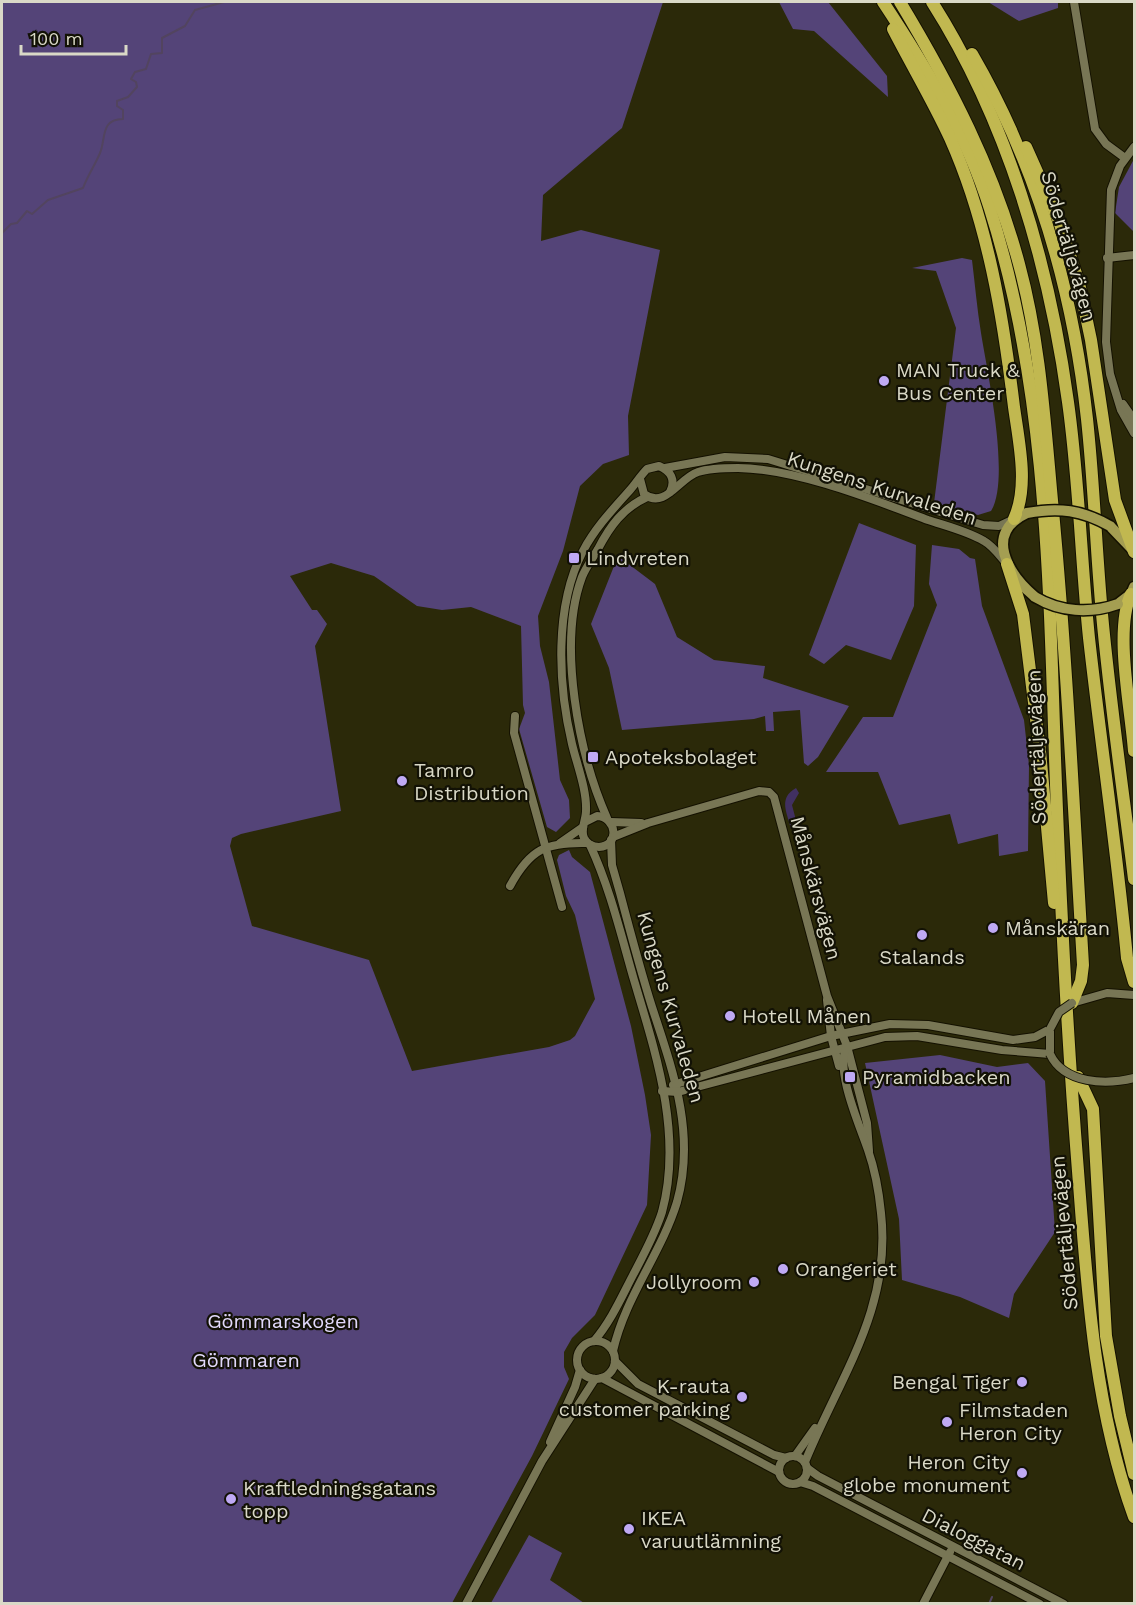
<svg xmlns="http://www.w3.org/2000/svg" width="1136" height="1605" font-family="'Work Sans',sans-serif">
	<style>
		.green { fill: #413061 }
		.forest { fill: #544478 }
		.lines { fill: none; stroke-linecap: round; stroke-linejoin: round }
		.stream { stroke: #52445f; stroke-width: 2 }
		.minor-casing { stroke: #141100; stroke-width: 10 }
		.major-casing { stroke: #141100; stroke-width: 13 }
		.highway-casing { stroke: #141100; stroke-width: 14 }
		.minor { stroke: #787655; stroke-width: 8 }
		.major { stroke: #a49e52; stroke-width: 10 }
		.highway { stroke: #c1b850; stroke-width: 12 }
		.minor-bridge-casing { stroke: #141100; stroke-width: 10; stroke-linecap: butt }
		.major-bridge-casing { stroke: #141100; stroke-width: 13; stroke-linecap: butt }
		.minor-bridge { stroke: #787655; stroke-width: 8 }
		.major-bridge { stroke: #a49e52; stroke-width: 10 }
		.poi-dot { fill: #bfa9f4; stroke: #121105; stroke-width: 2 }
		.labels { text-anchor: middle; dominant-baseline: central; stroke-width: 4.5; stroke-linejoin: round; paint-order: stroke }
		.street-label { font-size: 20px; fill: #dad9c7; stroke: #121105 }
		.poi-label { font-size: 20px; fill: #dad9c7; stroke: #121105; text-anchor: start }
		.park-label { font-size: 20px; fill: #e2d9fb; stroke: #121105 }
	</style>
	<rect width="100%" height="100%" fill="#2b2909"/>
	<!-- green -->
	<path class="green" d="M796,788l3,5 -7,12 6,23 -7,1c-4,-17 -13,-31 5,-41z"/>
	<!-- forest -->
	<g class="forest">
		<path d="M2,2h661l-41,126 -79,67 -2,46 40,-11 79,20 -32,166 1,39 -26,9 -23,22 -17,65 -25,65 2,30 9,36 11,98 9,20 1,18 -14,14 -9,-5 -28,-98 6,-16 -2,-8 -2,-79 -50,-19 -29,3 -25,-4 -43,-30 -43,-13 -41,13 22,34h5l10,14 -12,22 26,165 -100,23 -9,4 -2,8 22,80 117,34 43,111 137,-24 21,-7 5,-4 20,-37 -20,-84 -9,-19 -9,-36 2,-5 10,-5 3,7 18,15 41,154 14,69 6,40 -4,70 -52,110 -23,23 -8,14v15l5,12 -37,77 -80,147h-450z"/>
		<path d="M779,2h49l59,74 1,21 -74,-66 -21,-2z"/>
		<path d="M988,2h70v6l-39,13z"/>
		<path d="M1134,159v73l-19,-19 4,-26z"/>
		<path d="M962,258l10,2c3,24 5,49 9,73 6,38 30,146 10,178l-13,4 -44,-12 22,-175 -20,-57 -24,-3z"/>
		<path d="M859,523l57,22 -2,61 -23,54 -45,-15 -22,19 -15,-9z"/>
		<path d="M932,545l27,4 11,9 5,1 7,47 42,114 5,45 -1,86 -29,5 -1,-22 -40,10 -8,-30 -51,11 -21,-53h-52l37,-55h30l44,-112 -8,-21z"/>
		<path d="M618,556l37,28 22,53 37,23 51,6 -2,12 86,28 -31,51 -10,9 -4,-3 -4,-53 -27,2 1,19h-8l-1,-15 -11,3 -132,11 -13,-62 -18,-44z"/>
		<path d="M940,1055l57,12 31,-4 17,18 10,151 -41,62 -5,24 -49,-21 -58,-17 -3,-61 -34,-156z"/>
		<path d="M529,1535l33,18 -12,27 34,23h-93z"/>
	</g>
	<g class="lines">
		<!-- stream -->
		<g class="stream">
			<path d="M2,233l9,-9 6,-1 10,-12 5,3 16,-14 35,-12c5,-13 12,-23 17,-35 6,-14 0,-34 23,-34v-9l-6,-4v-5l11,-4 9,-10 -1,-5 -5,-3 4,-7 11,-3 5,-15 11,-1v-15l23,-12 10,-16 29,-8"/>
			<path d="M989,1604l3,-7"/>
		</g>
		<!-- minor casing -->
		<g class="minor-casing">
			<g id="minor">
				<path d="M1074,2l21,127 11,15 19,14"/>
				<path d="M1134,147l-14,19 -9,24 -5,152 4,32 11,36 13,23"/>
				<path d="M1107,258l27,-3"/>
				<path d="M1123,404l11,16"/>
				<path d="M665,468l60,-11 43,2 215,66 16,1 15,-7"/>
				<path d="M640,479l4,15c21,16 35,-16 54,-22 12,-4 27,-4 40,-4 59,1 134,31 190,52 18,6 39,11 56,21 9,5 15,14 22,22"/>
				<path d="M515,716l-1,17 48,174"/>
				<path d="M607,818c-28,-63 -50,-174 -25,-241 4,-10 11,-19 16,-28 12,-23 25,-41 49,-52"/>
				<path d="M585,822l12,-6c20,1 23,30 2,31 -7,0 -12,-3 -15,-9 -4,-8 2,-18 2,-27 1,-21 -9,-46 -14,-67 -14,-59 -18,-137 11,-193 12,-23 30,-42 47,-61 6,-7 11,-15 17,-21l12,-3c12,5 17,14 11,26"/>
				<path d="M611,822l30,1"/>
				<path d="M613,837l35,-14 111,-32 10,1 5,5 53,199 20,50 20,77 2,28"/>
				<path d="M611,840l1,25 8,28c10,38 20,76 32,114 21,64 44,127 25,195 -16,52 -52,95 -64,149"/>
				<path d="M560,843l23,-16"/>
				<path d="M590,845c20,43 31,90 44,135 22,74 49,155 28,232 -7,22 -18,42 -29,63 -12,23 -22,46 -39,66"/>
				<path d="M510,886c20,-37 36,-44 77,-43"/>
				<path d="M827,1000l4,36 8,30"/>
				<path d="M1072,1003l35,-10 27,2"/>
				<path d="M673,1085l158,-49 59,-12 38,1 85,15 22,-3 15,-8"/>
				<path d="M662,1091l16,1 207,-55 32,-1 85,14 48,4v-25"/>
				<circle cx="596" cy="1360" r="19"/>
				<path d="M615,1361l23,23 136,71 12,3"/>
				<path d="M602,1378l177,94"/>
				<path d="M550,1442l25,-55 5,-17"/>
				<path d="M795,1456l20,-28"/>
				<circle cx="793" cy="1470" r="14"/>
				<path d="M805,1462c34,-84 87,-153 76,-249 -2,-21 -6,-43 -13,-63 -8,-24 -34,-81 -21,-104"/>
				<path d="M807,1468l11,8 246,128"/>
				<path d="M800,1482l13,4 227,118"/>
				<path d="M466,1604l76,-143 53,-82"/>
				<path d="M923,1604l27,-52"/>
			</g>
		</g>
		<!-- major casing -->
		<g class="major-casing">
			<g id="major">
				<path d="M1027,513c-44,20 -19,61 8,84"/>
				<path d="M1110,526l21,22"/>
				<path d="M1118,604l13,-10 3,-7"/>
			</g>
		</g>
		<!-- highway casing -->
		<g class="highway-casing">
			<g id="highway">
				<path d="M883,2c43,65 84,133 107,207 56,176 59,367 65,549 5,138 12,276 23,413 9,116 16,236 56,346"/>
				<path d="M900,2c50,83 94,168 119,262 22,81 26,164 34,247 14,151 21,303 30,454l-2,16 -9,22"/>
				<path d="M932,2c75,118 117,261 136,400 11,78 13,158 21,236 12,107 28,213 38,320l7,24"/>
				<path d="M893,29c19,37 40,72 57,109 38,85 53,178 64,269 5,36 15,79 0,112"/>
				<path d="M972,54c65,112 101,238 115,365 7,65 9,130 15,195 8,88 21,177 32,265"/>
				<path d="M1026,147l33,74 20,62 12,57 24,160 19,52"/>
				<path d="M1007,564l16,50 17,137 14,152"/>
				<path d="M1131,594c-17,36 0,115 3,157"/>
				<path d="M1078,1077l15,32 13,227 14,80 14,58"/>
			</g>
		</g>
		<!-- minor -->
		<use href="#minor" class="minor"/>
		<!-- major -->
		<use href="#major" class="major"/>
		<!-- highway -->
		<use href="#highway" class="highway"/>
		<!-- minor-bridge casing -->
		<g class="minor-bridge-casing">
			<g id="minor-bridge">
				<path d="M1050,1029l9,-17 13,-9"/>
				<path d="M1050,1054c14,30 56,31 84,24"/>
			</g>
		</g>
		<!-- major-bridge casing -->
		<g class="major-bridge-casing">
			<g id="major-bridge">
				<path d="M1027,513c32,-6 55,-3 83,13"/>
				<path d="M1035,597c25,15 55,17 83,7"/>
			</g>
		</g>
		<!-- minor-bridge -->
		<use href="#minor-bridge" class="minor-bridge"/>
		<!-- major-bridge -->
		<use href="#major-bridge" class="major-bridge"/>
	</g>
	<!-- markers -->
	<g class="poi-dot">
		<circle cx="884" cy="381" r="6"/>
		<rect x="568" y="552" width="12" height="12" rx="3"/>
		<rect x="587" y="751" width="12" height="12" rx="3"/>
		<circle cx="402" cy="781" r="6"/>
		<circle cx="993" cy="928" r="6"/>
		<circle cx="922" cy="935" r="6"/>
		<circle cx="730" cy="1016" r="6"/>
		<rect x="844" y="1071" width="12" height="12" rx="3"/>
		<circle cx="783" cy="1269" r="6"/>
		<circle cx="754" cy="1282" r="6"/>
		<circle cx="1022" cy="1382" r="6"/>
		<circle cx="742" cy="1397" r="6"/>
		<circle cx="947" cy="1422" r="6"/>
		<circle cx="1022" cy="1473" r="6"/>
		<circle cx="231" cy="1499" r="6"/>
		<circle cx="629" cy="1529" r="6"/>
	</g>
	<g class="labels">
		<!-- street labels -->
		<g class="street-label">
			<text transform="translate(1069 246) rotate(74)">Södertäljevägen</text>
			<text transform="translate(882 488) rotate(18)">Kungens Kurvaleden</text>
			<text transform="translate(1036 747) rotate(-92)">Södertäljevägen</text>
			<text transform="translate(816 888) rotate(75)">Månskärsvägen</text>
			<text transform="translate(671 1007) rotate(74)">Kungens Kurvaleden</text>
			<text transform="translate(1064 1233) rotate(-95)">Södertäljevägen</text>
			<text transform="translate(974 1539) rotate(27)">Dialoggatan</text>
		</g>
		<!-- poi labels -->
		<g class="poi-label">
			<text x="896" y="370">MAN Truck &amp;<tspan x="896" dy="23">Bus Center</tspan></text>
			<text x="586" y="558">Lindvreten</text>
			<text x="605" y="757">Apoteksbolaget</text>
			<text x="414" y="770">Tamro<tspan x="414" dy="23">Distribution</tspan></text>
			<text x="1005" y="928">Månskäran</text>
			<text x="922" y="957" text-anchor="middle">Stalands</text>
			<text x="742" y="1016">Hotell Månen</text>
			<text x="862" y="1077">Pyramidbacken</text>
			<text x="795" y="1269">Orangeriet</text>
			<text x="742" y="1282" text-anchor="end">Jollyroom</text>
			<text x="1010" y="1382" text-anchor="end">Bengal Tiger</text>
			<text x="730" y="1386" text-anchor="end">K-rauta<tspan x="730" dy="23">customer parking</tspan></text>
			<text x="959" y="1410">Filmstaden<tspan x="959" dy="23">Heron City</tspan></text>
			<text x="1010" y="1462" text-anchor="end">Heron City<tspan x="1010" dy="23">globe monument</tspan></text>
			<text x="243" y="1488">Kraftledningsgatans<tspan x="243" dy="23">topp</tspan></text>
			<text x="641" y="1518">IKEA<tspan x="641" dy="23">varuutlämning</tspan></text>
		</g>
		<!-- park labels -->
		<g class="park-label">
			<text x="283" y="1321">Gömmarskogen</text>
			<text x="246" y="1360">Gömmaren</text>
		</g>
	</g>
	<!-- border -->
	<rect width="1136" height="1605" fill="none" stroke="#dad9c7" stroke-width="6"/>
	<!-- scale -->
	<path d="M21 45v9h105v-9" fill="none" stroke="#dad9c7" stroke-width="3"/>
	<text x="30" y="45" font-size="18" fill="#dad9c7" stroke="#121105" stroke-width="4.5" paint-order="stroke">100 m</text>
</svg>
